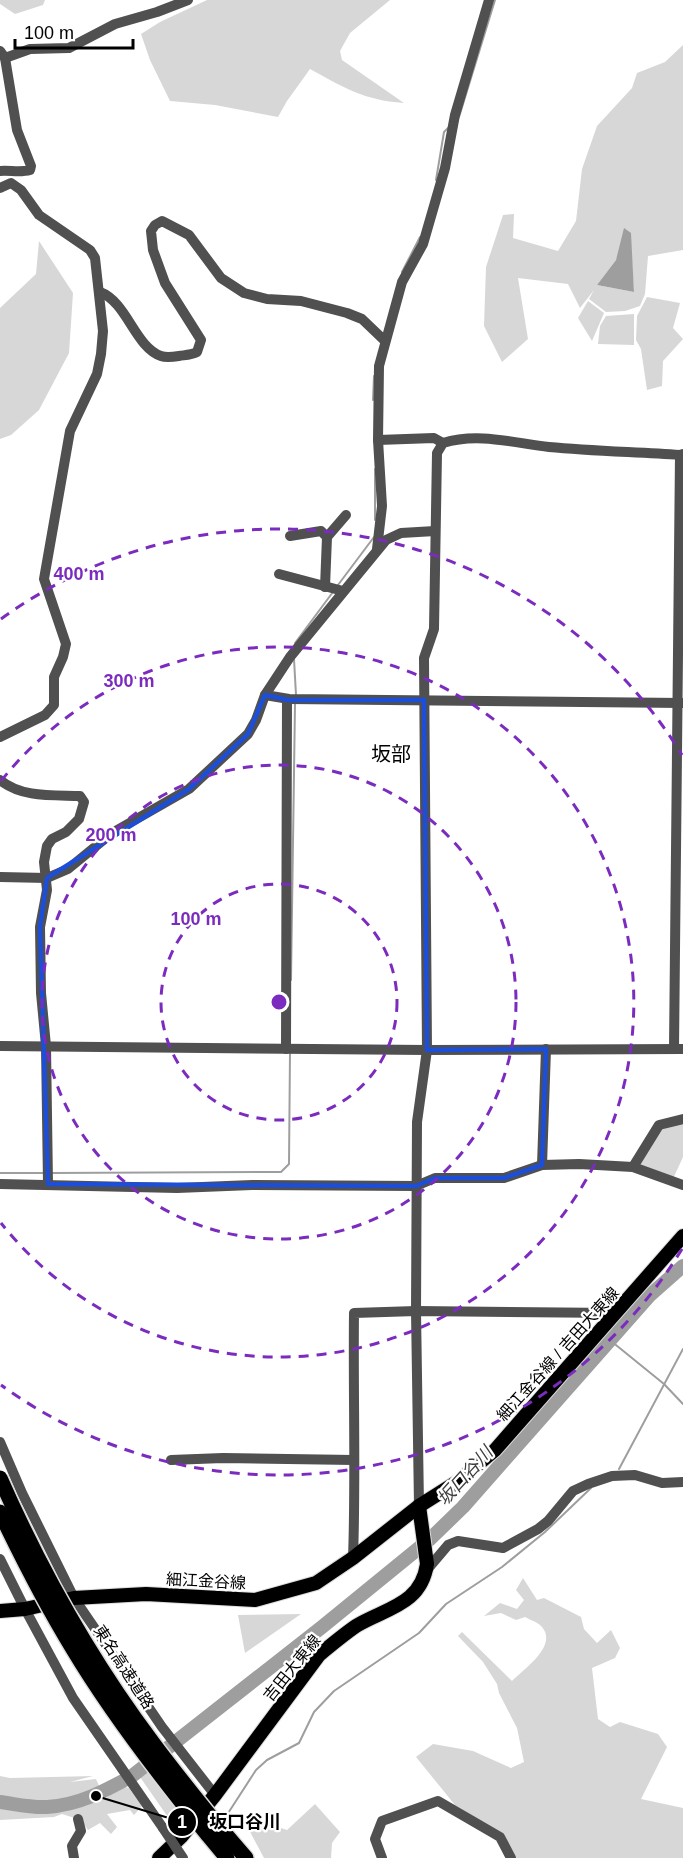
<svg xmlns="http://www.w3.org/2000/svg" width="683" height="1858" font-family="Helvetica,'Noto Sans JP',sans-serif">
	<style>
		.green { fill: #d7d7d7; fill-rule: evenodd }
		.water { fill: #9e9e9e }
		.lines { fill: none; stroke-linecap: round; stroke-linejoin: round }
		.stream { stroke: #9e9e9e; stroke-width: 2 }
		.river { stroke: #9e9e9e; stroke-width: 14 }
		.major-casing { stroke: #dbdbdb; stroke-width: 16 }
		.highway-casing { stroke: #dbdbdb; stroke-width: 18 }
		.minor { stroke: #505050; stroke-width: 10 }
		.major { stroke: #000; stroke-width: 14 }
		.highway { stroke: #000; stroke-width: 15 }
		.highway-bridge-casing { stroke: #dbdbdb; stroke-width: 18; stroke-linecap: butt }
		.minor-bridge { stroke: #505050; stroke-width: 10 }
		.highway-bridge { stroke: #000; stroke-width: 15 }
		.marked { fill: none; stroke: #1d4ed8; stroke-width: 4.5; stroke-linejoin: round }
		.ring { fill: none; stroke: #7b2cbf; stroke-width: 3; stroke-dasharray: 10 8 }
		.labels { text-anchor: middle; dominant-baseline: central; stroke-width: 4.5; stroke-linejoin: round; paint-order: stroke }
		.street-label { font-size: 16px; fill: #000; stroke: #fff }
		.water-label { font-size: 18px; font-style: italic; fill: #3f3f3f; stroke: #fff }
		.quarter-label { font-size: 20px; fill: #000; stroke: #fff }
		.centre { fill: #7b2cbf; stroke: #fff; stroke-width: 3 }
		.ring-label { font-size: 18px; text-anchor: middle; font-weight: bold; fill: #7b2cbf; stroke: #fff; stroke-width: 4.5; stroke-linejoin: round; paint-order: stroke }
		.leader { fill: none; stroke: #000; stroke-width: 2 }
		.callout-dot { fill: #000; stroke: #fff; stroke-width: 2 }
		.mark-label { font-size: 18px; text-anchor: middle; font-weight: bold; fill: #fff }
		.callout-label { font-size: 18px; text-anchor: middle; font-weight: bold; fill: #000; stroke: #fff; stroke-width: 4.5; stroke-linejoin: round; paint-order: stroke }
	</style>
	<rect width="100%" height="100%" fill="#fff"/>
	<!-- green -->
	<g class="green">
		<path d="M0,0h45l-2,5 -28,9 -15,-10z"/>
		<path d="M207,0h183l-40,33 -10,18 2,9 62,43c-41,-3 -59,-15 -94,-34l-23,32 -9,16 -63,-12 -45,-4 -20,-41 -9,-26 19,-12z"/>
		<path d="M683,45v205l-35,6 -3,38 -5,12 -15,5 -19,1 -17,-13 5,-9 -14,18 -12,-24 -50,-6 10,61 -26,23 -18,-36 2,-59 17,-52 11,-1 -1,24 45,13 18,-30 6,-52 15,-43 35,-38 5,-15 28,-11zM630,233l4,59 -37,-7 19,-25z"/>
		<path d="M39,241l34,52 -4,60 -30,57 -28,25 -11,4v-131l36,-34z"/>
		<path d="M647,297l33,6 -7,25 10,11 -20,22 -1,25 -15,4 -6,-41 -5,-9 1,-24z"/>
		<path d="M588,301l16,12 -12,28 -14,-23z"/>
		<path d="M634,314v31l-36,-1 2,-18 6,-10z"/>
		<path d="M683,1119v38l-11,24 -36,-15 23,-41z"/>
		<path d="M523,1578l14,22 7,-2 37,19 3,12 13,14 14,-13 9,18 -5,10 -23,10 6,51 12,8 10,-5 38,12 9,13 -26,52 42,9v50h-168l-24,-31 -36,-22 -39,-48 17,-13 40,7 38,17 13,-6 -7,-34 -18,-35 -2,-9 -14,-22 -25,-26 4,-4 50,49c12,-12 46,-35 30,-54 -4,-5 -12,-7 -17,-10l-9,3 -15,-7 -17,3 16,-13 17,6 7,-9 -8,-10z"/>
		<path d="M301,1614l-56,39 -7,-38z"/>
		<path d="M149,1772l42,53 -12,8 -39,-56z"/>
		<path d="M0,1776l10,2 83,-2 -23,6 26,-3 9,20 16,-13 8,2 13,18 -8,9 -4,-5 -23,4 10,13 -6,7 -11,-11 -12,7 -7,-10 -19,-6 -8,3 -54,3z"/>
		<path d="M315,1804l25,28 -8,11 -1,15h-67l-16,-30 21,-4 18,6z"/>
	</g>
	<!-- water -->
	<path class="water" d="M624,228l7,5 3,59 -37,-7 19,-25z"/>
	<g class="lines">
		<!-- stream -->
		<g class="stream">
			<path d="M459,117l36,-117"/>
			<path d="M436,180l8,-48 4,-4"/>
			<path d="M402,272l18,-35"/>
			<path d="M373,400l1,-24"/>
			<path d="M375,469v51"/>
			<path d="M338,585l36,-48"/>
			<path d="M295,643l38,-51"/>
			<path d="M294,659l2,36"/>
			<path d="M291,980l4,-276"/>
			<path d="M0,1173h44"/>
			<path d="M50,1173l231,-1 8,-8 1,-112"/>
			<path d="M611,1341l53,43 19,20"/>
			<path d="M619,1469l64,-120"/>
			<path d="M223,1821l33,-51 11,-10 32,-17 15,-31 20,-21 85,-58 27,-29 56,-37 43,-35 46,-44"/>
		</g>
		<!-- river -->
		<path class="river" d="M0,1802c15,2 32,6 47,5 32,-2 58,-16 85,-31l190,-149 108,-88 33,-32 186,-211 34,-30"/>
		<!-- major casing -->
		<g class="major-casing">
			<g id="major">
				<path d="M0,1611l25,-2 49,-11 72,-4 109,6 61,-17 37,-25 66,-52 38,-24 38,-32 188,-214"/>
				<path d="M159,1858l22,-21 34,-42 104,-140c12,-10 24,-20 37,-29 30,-18 65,-21 71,-62l-8,-58"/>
			</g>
		</g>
		<!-- highway casing -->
		<g class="highway-casing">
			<g id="highway">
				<path d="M215,1822l31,36"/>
				<path d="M207,1834l20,24"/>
			</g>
		</g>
		<!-- minor -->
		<g class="minor">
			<path d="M0,51l5,7 12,72 14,36 -1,4c-10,3 -20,0 -30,1"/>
			<path d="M5,58l25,-9 39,-1 46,-24 42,-12 31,-12"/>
			<path d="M0,188l11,-5 10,7 18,25 51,35 5,8 8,73 -2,23 -4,20 -27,57 -26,148 22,65 -3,13 -9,20v28l-9,10 -45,22"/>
			<path d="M100,292c27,10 35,55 61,64 5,2 12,1 18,0 6,-1 12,-1 18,-4l4,-12 -36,-57 -12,-33 -2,-19 4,-6 7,-4 27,14 32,43 23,15 23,6 34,2 46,12 15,6 23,22"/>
			<path d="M378,440l56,-2 9,5"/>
			<path d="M290,536l31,-5 6,6 -2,50"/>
			<path d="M327,537l19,-22"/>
			<path d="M377,549l5,-43 -4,-66 1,-74 23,-84 21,-38 22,-76 10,-53 34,-115"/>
			<path d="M279,574l64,17"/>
			<path d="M265,695l24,4 394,4"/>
			<path d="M0,780c22,18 53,15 80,16l4,6 -5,17 -13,13 -14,7 -5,7 -3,16 3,28 -7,37 1,66 5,53 2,138"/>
			<path d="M0,877l47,1 21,-9 44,-36 77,-44 59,-55 8,-14 9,-25 25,-38 96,-117 15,-7 34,-2"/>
			<path d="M0,1046l427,4 256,-1"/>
			<path d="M286,1049l1,-350"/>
			<path d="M674,1049l6,-594"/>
			<path d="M542,1165l4,-116"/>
			<path d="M633,1167l26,-42 24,-6"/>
			<path d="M0,1184l177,4 75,-3 164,1 19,-8h69l38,-13 37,-1 54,3 50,18"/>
			<path d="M0,1442l22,51 52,105 88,129 53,68"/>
			<path d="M171,1460l52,-2 131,2"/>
			<path d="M419,1506l-3,-195 1,-189 10,-72 -3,-392 10,-29 3,-176 6,-10c35,-11 71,0 106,4 43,4 87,5 131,8l3,-1"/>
			<path d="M353,1558c3,-82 0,-163 1,-245l62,-2 200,2"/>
			<path d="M0,1559l25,50 48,89 90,130"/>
			<path d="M426,1571l22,-26 10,-4 45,7 35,-19 10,-8 25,-30 15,-7 24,-8 23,-1 27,8 21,-1"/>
			<path d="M74,1858l-2,-12 9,-15 -3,-12"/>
			<path d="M382,1858l-7,-19 7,-18 56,-20 62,36 11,21"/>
		</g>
		<!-- major -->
		<use href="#major" class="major"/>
		<!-- highway -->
		<use href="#highway" class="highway"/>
		<!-- highway-bridge casing -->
		<g class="highway-bridge-casing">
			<g id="highway-bridge">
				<path d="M0,1478c41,93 92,184 153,265 20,27 41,53 62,79"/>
				<path d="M0,1512c22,46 46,93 73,137 39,65 86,126 134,185"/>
			</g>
		</g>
		<!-- minor-bridge -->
		<path class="minor-bridge" d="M163,1828l20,30"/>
		<!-- highway-bridge -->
		<use href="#highway-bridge" class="highway-bridge"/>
	</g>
	<!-- marked area -->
	<path class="marked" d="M265,695l23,5h136l3,350 119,-1 -4,116 -38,13h-69l-19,8 -368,-2 -8,-257 7,-49 142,-89 59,-55z"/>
	<!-- distance rings -->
	<g class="ring">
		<circle cx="279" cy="1002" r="118"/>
		<circle cx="279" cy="1002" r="237"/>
		<path d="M1 781A355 355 0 1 1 1 1223"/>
		<path d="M682 1249A473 473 0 0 1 1 1385M1 619A473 473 0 0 1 682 755"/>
	</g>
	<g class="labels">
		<!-- street labels -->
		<g class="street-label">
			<text transform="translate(558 1354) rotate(-48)">細江金谷線 / 吉田大東線</text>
			<text transform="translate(206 1581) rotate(3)">細江金谷線</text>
			<text transform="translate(124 1667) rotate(57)">東名高速道路</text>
			<text transform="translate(292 1668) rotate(-51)">吉田大東線</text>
		</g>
		<!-- water labels -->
		<g class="water-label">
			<text transform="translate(465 1476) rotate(-48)">坂口谷川</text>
		</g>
		<!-- quarter labels -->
		<g class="quarter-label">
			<text x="391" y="754">坂部</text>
		</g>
	</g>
	<circle cx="279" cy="1002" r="9" class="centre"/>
	<g class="ring-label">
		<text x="79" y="580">400 m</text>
		<text x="129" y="687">300 m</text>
		<text x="111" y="841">200 m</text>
		<text x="196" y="925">100 m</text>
	</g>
	<!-- callouts -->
	<path class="leader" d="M96 1796L182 1822"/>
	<g class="callout-dot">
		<circle cx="96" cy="1796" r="6"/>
		<circle cx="182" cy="1822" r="15"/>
	</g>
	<g class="mark-label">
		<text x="182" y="1828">1</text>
	</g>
	<g class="callout-label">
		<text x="245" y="1828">坂口谷川</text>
	</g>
	<!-- scale -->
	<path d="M15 39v9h118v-9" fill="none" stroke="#000000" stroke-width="3"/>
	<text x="24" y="39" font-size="18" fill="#000000" stroke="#ffffff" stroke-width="4.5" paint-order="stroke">100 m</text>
</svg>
